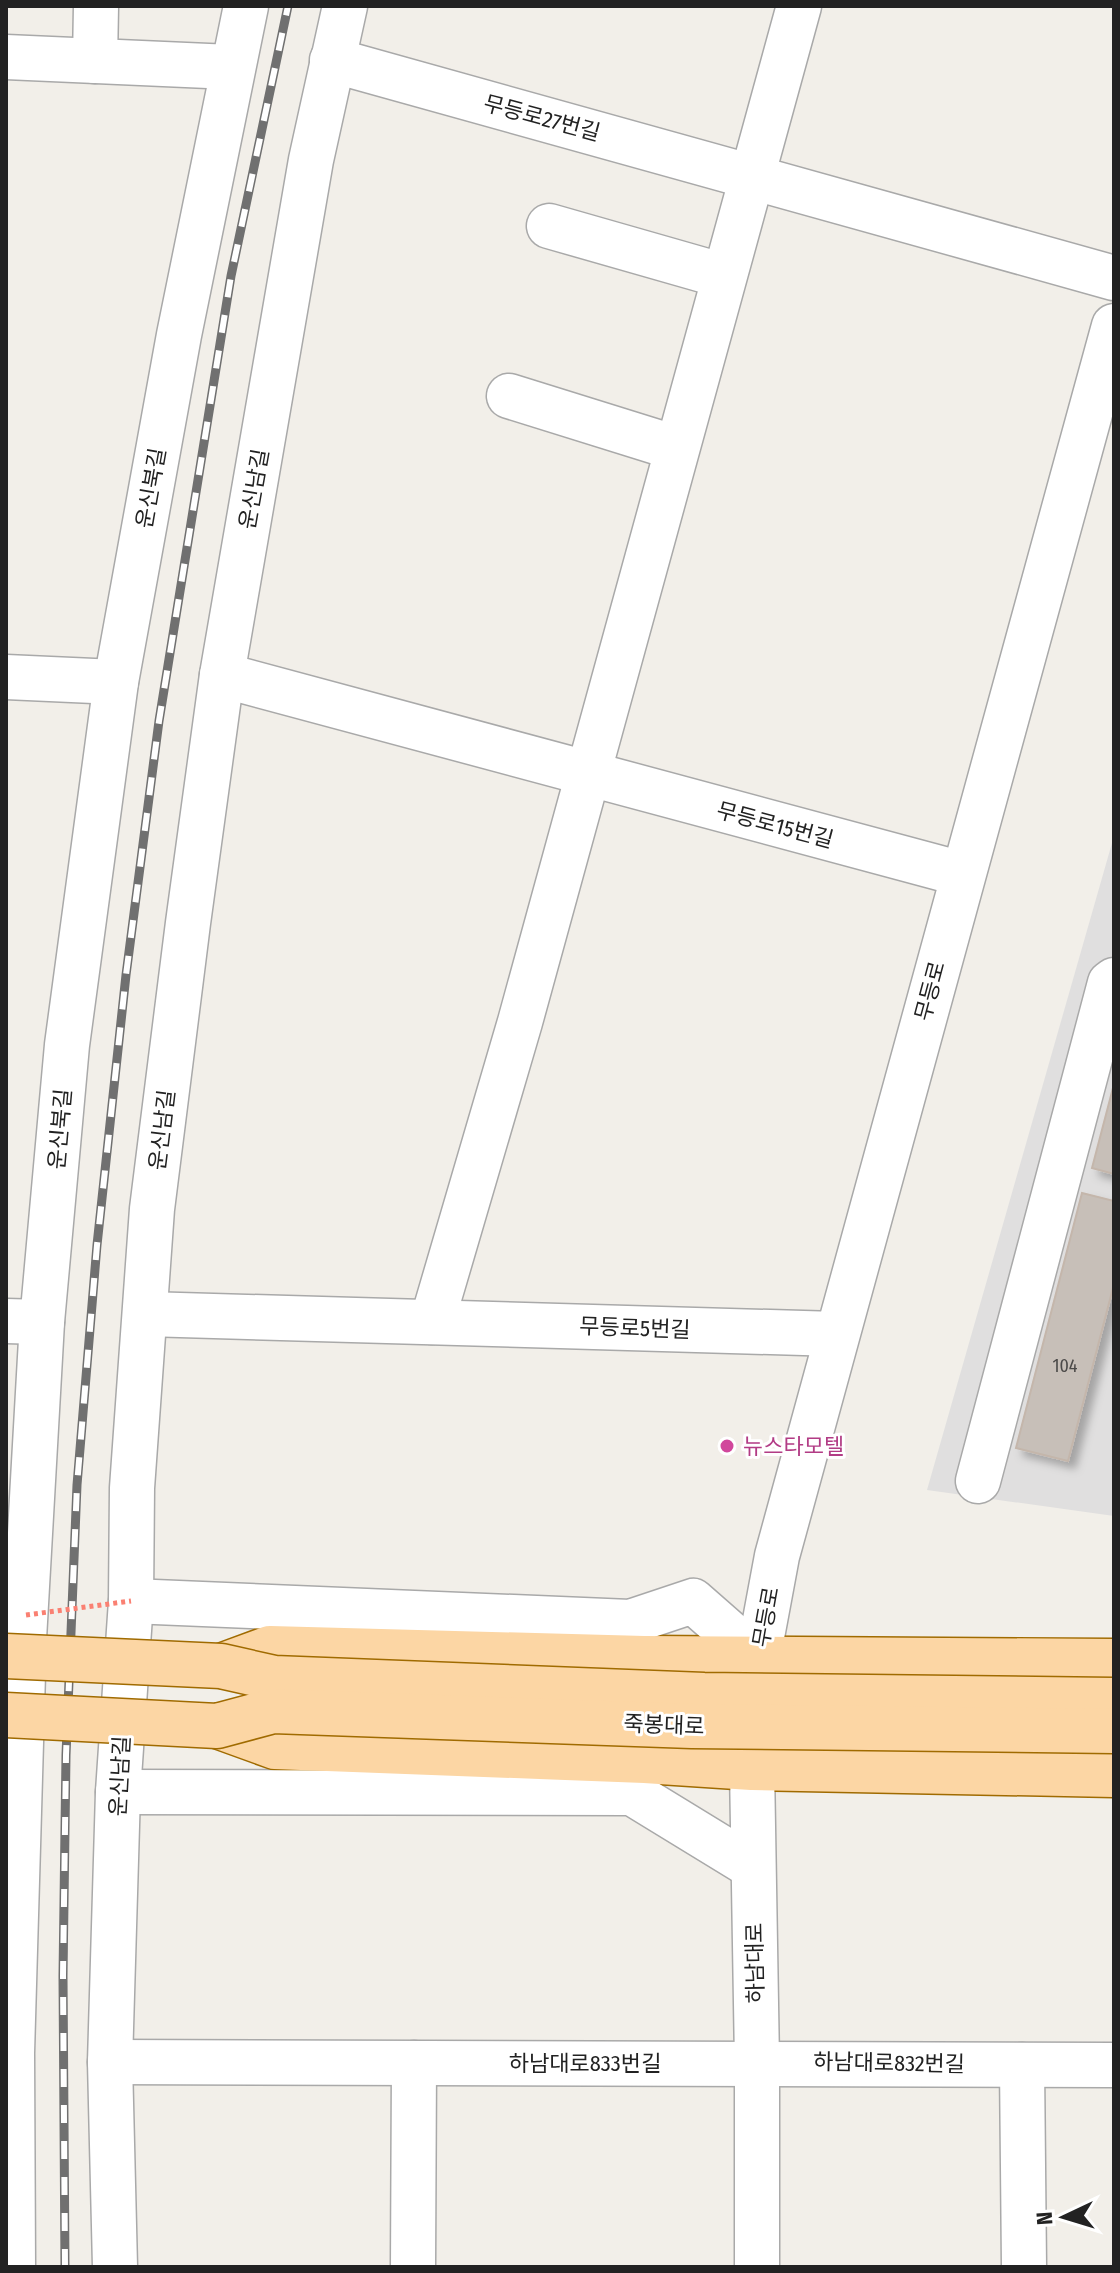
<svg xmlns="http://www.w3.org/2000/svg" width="1120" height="2273" font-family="'Fira Sans Condensed','Noto Sans KR',sans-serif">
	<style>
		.residential { fill: #e0dfdf }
		.building { fill: #c7bfb8; stroke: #c4b6ab; stroke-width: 2; filter: url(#shadow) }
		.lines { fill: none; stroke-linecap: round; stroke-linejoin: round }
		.minor-casing { stroke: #a9a9a9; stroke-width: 47 }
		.major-casing { stroke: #a06b00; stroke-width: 47 }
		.minor { stroke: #fff; stroke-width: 44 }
		.major { stroke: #fcd6a4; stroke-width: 44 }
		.rail-casing { stroke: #707070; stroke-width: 9 }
		.rail { stroke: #fff; stroke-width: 6; stroke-dasharray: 18; stroke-linecap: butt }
		.major-bridge-casing { stroke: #a06b00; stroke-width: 47; stroke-linecap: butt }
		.path-bridge { stroke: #fa8072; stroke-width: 5; stroke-dasharray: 4 4; stroke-linecap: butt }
		.major-bridge { stroke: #fcd6a4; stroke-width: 44 }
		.hotel-dot { fill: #d1479c; stroke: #fff; stroke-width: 3 }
		.labels { text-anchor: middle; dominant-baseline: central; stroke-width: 6; stroke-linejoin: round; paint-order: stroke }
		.number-label { font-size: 18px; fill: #4b4948 }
		.street-label { font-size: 22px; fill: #222; stroke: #fff }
		.hotel-label { font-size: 22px; fill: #b23c85; stroke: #fff; text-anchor: start }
	</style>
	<defs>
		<filter id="shadow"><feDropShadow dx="7" dy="7" stdDeviation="4" flood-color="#0004"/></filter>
	</defs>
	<rect width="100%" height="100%" fill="#f2efe9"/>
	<!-- residential -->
	<path class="residential" d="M1114,836v680l-187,-26z"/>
	<!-- building -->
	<g class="building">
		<path d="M1114,1084v90l-22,-6z"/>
		<path d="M1082,1193l32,8v83l-46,177 -52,-13z"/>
	</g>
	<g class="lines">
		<!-- minor casing -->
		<g class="minor-casing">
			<g id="minor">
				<path d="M6,57l225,10"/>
				<path d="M332,60l782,218"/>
				<path d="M95,61l1,-55"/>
				<path d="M549,226l175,50"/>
				<path d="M509,396l167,52"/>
				<path d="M222,675l740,199"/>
				<path d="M6,677l110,5"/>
				<path d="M146,1314l691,20"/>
				<path d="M6,1321l36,1"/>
				<path d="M432,1322l88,-300 279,-1016"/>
				<path d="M978,1481l132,-498 4,-3"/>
				<path d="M131,1601l499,21 63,-21 65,57"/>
				<path d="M118,1792l514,1 121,74"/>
				<path d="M110,2062l1004,3"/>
				<path d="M1022,2065l2,202"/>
				<path d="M13,2267l-1,-214 12,-414 18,-317 25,-277 49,-363 63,-347 67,-329"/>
				<path d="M115,2267l-5,-205 8,-270 13,-191 1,-113 20,-279 36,-286 34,-248 89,-515 34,-154"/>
				<path d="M413,2267l1,-204"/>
				<path d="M757,2267v-205l-5,-294 6,-110 19,-102 337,-1230"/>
			</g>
		</g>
		<!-- major casing -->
		<g class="major-casing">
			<g id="major">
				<path d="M221,1666l49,-18 374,10 470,3"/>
				<path d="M217,1726l58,21 370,14 107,7 362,7"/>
			</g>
		</g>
		<!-- minor -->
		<use href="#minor" class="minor"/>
		<!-- major -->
		<use href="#major" class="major"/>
		<!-- rail casing -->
		<g class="rail-casing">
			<path id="rail" d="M65,2267l-2,-291 3,-221 11,-270 20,-240 29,-270 33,-254 72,-445 57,-270"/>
		</g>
		<!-- rail -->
		<use href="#rail" class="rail"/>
		<!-- major-bridge casing -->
		<g class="major-bridge-casing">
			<g id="major-bridge">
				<path d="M6,1656l215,10 53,12 430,17 410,5"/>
				<path d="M6,1715l211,11 56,-15 419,15 422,5"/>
			</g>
		</g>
		<!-- path-bridge -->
		<path class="path-bridge" d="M26,1615l105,-14"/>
		<!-- major-bridge -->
		<use href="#major-bridge" class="major-bridge"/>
	</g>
	<!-- markers -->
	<circle class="hotel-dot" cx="727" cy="1446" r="8"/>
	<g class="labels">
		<!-- number labels -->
		<g class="number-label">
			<text x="1065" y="1366">104</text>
		</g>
		<!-- street labels -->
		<g class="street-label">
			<text transform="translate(542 118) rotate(15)">무등로27번길</text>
			<text transform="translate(151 488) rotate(-80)">운신북길</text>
			<text transform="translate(254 489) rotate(-80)">운신남길</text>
			<text transform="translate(775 825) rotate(15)">무등로15번길</text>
			<text transform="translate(930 991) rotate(-75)">무등로</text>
			<text transform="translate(60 1129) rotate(-85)">운신북길</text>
			<text transform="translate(162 1130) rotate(-83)">운신남길</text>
			<text transform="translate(635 1328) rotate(2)">무등로5번길</text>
			<text transform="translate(766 1617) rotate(-80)">무등로</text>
			<text transform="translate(664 1725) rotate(2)">죽봉대로</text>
			<text transform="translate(120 1776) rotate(-87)">운신남길</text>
			<text transform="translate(755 1963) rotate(-91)">하남대로</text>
			<text x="585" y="2063">하남대로833번길</text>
			<text transform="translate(889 2063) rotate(1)">하남대로832번길</text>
		</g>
		<!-- hotel labels -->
		<g class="hotel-label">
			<text x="743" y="1446">뉴스타모텔</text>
		</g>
	</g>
	<!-- border -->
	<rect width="1120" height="2273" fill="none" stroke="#222222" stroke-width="16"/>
	<!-- north arrow -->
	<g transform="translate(1064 2217) rotate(266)" stroke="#ffffff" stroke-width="6" paint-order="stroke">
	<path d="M0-6L14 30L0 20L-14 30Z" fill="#222222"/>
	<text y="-12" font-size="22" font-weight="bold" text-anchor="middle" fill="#222222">N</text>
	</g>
</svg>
